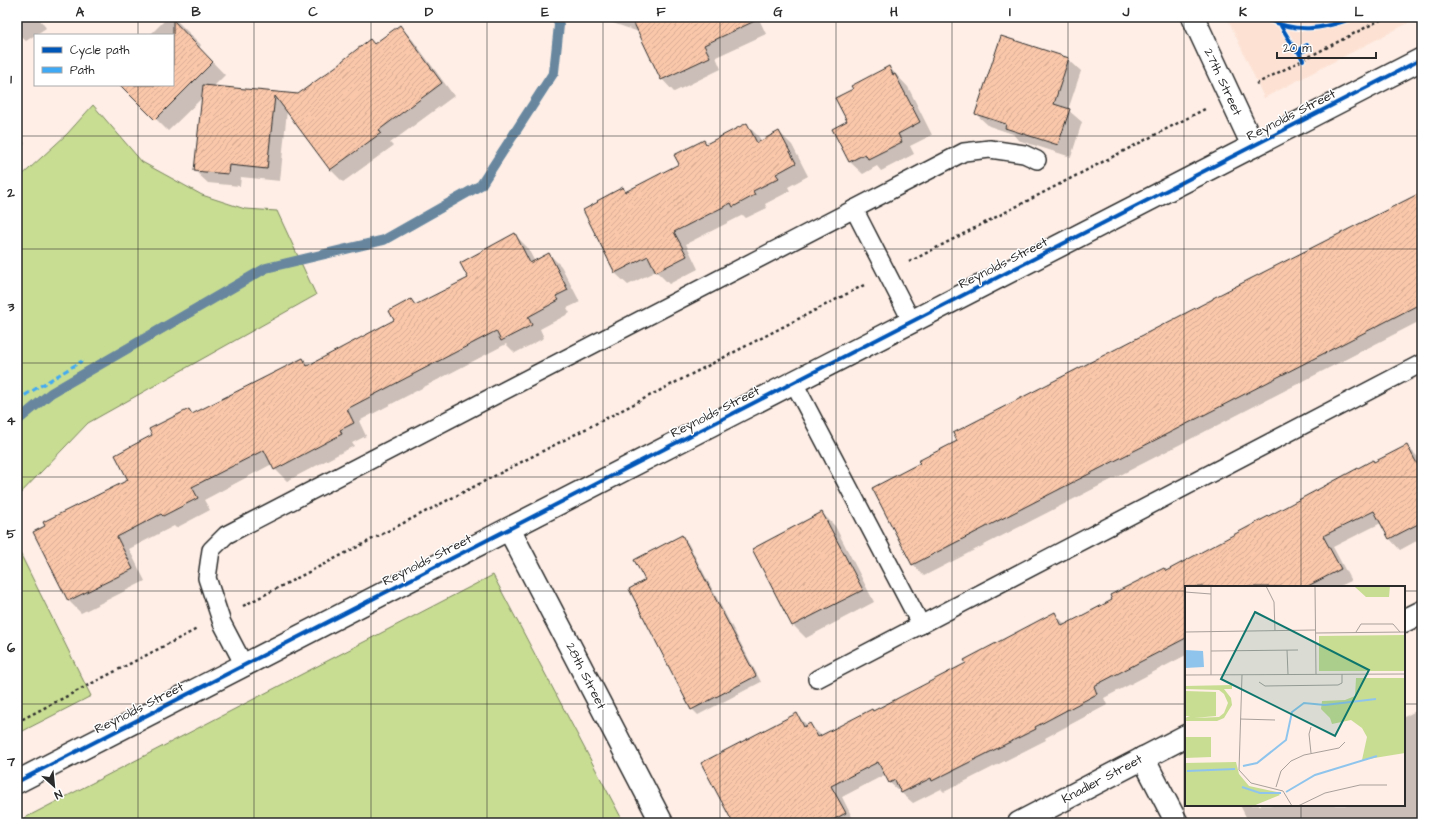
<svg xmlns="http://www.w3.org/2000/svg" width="1439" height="840" font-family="'Architects Daughter',sans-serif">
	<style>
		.built { fill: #fde2d4 }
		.green { fill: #c8dd92; stroke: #7a845e }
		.shadow { fill: #0003 }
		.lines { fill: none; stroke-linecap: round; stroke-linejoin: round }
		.stream { stroke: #67879f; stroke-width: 10 }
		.building { fill: url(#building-hatch); stroke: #2b2b2b }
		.service-casing { stroke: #2b2b2b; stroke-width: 20 }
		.minor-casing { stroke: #2b2b2b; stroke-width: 25 }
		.secondary-casing { stroke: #2b2b2b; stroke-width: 25 }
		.path { stroke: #2b2b2b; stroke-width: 2.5; stroke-dasharray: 3 3; stroke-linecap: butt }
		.service { stroke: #fff; stroke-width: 17 }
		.minor { stroke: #fff; stroke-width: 22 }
		.secondary { stroke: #fff; stroke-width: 22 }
		.quiet { stroke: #3fa9f5; stroke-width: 3; stroke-dasharray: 6 3; stroke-linecap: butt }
		.cycleway-casing { stroke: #fff; stroke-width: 6 }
		.cycleway { stroke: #0057b8; stroke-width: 4 }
		.grid { fill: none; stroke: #2b2b2b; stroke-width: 1; stroke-opacity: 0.55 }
		.labels { text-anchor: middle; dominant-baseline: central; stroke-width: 3; stroke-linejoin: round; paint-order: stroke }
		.street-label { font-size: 13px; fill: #2b2b2b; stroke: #fff }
		.inset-river { fill: none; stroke: #8fc5ed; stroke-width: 2 }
		.inset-road { fill: none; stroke: #aaa09b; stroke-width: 1 }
		.view { fill: #0f766e; fill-opacity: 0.15; stroke: #0f766e; stroke-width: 2 }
		.inset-edge { fill: none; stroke: #2b2b2b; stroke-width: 2 }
		.neatline { fill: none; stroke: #2b2b2b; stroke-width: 1.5 }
		.grid-label { font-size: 13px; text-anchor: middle; font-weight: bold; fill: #2b2b2b }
	</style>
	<defs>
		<pattern id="building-hatch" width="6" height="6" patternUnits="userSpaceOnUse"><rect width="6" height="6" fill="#fac7aa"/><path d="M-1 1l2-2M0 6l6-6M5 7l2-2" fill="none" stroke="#d6ab92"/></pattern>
	</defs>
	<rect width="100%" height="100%" fill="#feeee6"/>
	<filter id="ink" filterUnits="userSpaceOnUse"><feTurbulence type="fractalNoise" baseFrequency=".025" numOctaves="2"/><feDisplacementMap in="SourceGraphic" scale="8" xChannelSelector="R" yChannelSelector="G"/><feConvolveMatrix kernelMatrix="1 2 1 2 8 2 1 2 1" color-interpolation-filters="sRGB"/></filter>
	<g filter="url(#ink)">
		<!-- built -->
		<path class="built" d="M1227,17h193l-156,81z"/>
		<!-- green -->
		<g class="green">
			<path d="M93,105l49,57 60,33 43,14 32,2 39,84 -228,128 -71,74v-317l50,-46z"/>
			<path d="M17,547l74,149 -74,38z"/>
			<path d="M493,575l131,248h-607v-1z"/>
		</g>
		<!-- shadow -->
		<g class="shadow">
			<path d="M17,17h21l8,11 -20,13 -9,-8z"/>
			<path d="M168,17h5l28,28 -2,3 26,27 -12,12 86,8 101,-68 12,12 42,57 -64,47 3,3 -50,36 -12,-12 -44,-60 -7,71 -39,-4 -1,9 -32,-3 -13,-12 8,-74 -35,34 -46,-46h51v-50h-23z"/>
			<path d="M605,17h153l8,17 -50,23 5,12 -47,23 -12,-13 -23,-47 -29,-10z"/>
			<path d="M1068,59l13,12 -13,39 14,12 -11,35 -53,-17 -5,-6 -24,-8 -13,-12z"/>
			<path d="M889,67l19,20 24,48 -22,11 4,8 -33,17 -4,-5 -14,8 -13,-12 -17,-33 15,-7 6,-32z"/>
			<path d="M746,124l13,13 3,5 17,-10 13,13 16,31 -20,11 2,4 -25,13 2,4 -21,10 -3,-3 -57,29 12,25 -29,15 -13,-13 -28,14 -13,-12 8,-85 4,4 53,-27 24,-24 3,4z"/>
			<path d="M17,130l8,14 -8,5z"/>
			<path d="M1422,193v127l-498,256 -11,-12 8,-100 37,-22z"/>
			<path d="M515,235l12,12 8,15 14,-8 12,12 19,36 -13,6 3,5 -30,16 4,9 -29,15 -9,-9 -147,77 7,15 -14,7 2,3 -67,35 -12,-12 -3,-5 -68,36 6,10 -34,18 -2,-2 -45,23 16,32 -64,32 -12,-12 84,-165 36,-26 4,5 110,-56 7,7 86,-46 15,-20 6,5 52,-27z"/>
			<path d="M1407,446l11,11 4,7v74l-22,12 -10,-11 -9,-16 -48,24 18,34 -13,6h-152v68l-82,43 3,7 -62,33 1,2 -102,52 -3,-3 -28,14 -23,-20 -4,-9 -44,23 13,26h-121l62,-109 11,11h3l12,11 51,-24 94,-48 88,-50 11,11 48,-25 50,-31 3,3z"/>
			<path d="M822,513l13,13 39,76 -68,36 -13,-13z"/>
			<path d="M682,537l6,6 73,139 -63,33 -6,-6 -46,-128z"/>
			<path d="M1418,710l4,4v108l-173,1 -9,-18h164v-88z"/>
		</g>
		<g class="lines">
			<!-- stream -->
			<path class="stream" d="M17,421l34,-28 215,-125 118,-28 97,-55 73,-113 5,-47 -2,-8"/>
		</g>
		<!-- building -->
		<g class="building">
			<path d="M631,17h132l-59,28 6,12 -49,23z"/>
			<path d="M173,20l40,42 -58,58 -35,-35h53z"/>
			<path d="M400,25l42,58 -63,47 2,3 -51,37 -55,-74 -8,73 -38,-4 -1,9 -34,-3 9,-86 95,9 44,-32v-1l28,-22 4,5z"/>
			<path d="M1001,36l68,22 -15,46 16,5 -12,36 -53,-17 1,-4 -31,-10z"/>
			<path d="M889,66l4,9 2,-1 25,48 -22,12 4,8 -34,17 -3,-5 -16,8 -17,-33 15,-8 -12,-23 18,-9 -2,-3z"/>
			<path d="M747,123l10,20 22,-12 17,32 -20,11 3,4 -26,13 2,4 -22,12 -2,-4 -57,29 13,24 -31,16 -8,-16 -33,17 -32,-63 15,-8 -1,-1 26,-14 2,5 54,-28 -5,-9 30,-15 2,4z"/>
			<path d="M1422,192v111l-510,262 -40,-77 48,-25 -2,-2 39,-20 -4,-8 260,-134v-1l39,-20z"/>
			<path d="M515,233l15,30 19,-10 19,37 -12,6 3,4 -31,17 4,8 -31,16 -5,-10 -149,78 7,14 -14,7 2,4 -68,36 -10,-20 -72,37 6,11 -35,18 -2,-2 -44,23 16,32 -65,32 -35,-69 12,-6 -2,-4 85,-42 -13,-25 37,-20 -3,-6 40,-20 3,5 111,-56 4,8 87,-46 -5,-9 22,-12 4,6 53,-27 -8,-15z"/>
			<path d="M1407,445l15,28v49l-33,17 -15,-28 -51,25 18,33 -35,18h-120v51l-92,48 3,8 -62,33 1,2 -104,52 -1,-3 -30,15 -6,-13 -6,3 -11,-21 -47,24 15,27 -19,10h-94l-32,-60 96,-50 7,14 6,-4 8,14 54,-28 1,2 93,-48 -2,-3 91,-48 7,14 50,-26 -2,-5 54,-27 2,3 207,-111 1,2z"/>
			<path d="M822,512l41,78 -71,36 -40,-77z"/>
			<path d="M682,535l74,141 -65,34 -62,-121 16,-9 -11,-20z"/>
		</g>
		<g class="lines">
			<!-- service casing -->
			<g class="service-casing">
				<g id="service">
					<path d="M854,209l58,113"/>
					<path d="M794,383l127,242"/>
					<path d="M244,665l-22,-42 -15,-45 4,-28 15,-15 738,-383 26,-3 34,5 13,6"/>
					<path d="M817,679l605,-316"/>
				</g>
			</g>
			<!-- minor casing -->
			<g class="minor-casing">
				<g id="minor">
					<path d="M1193,17l60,129"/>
					<path d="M509,529l153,294"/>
					<path d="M1404,621l18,-9"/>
					<path d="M1143,758l34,65"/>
					<path d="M1019,823l167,-87"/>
				</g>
			</g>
			<!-- secondary casing -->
			<g class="secondary-casing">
				<path id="secondary" d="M17,782l1405,-723"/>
			</g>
			<!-- path -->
			<g class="path">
				<path d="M1256,84l130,-67"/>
				<path d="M909,262l296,-153"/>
				<path d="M243,606l621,-321"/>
				<path d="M17,722l180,-93"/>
			</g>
			<!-- service -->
			<use href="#service" class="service"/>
			<!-- minor -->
			<use href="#minor" class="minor"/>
			<!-- secondary -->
			<use href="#secondary" class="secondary"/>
			<!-- quiet -->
			<path class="quiet" d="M17,400l65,-39"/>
			<!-- cycleway casing -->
			<g class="cycleway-casing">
				<g id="cycleway">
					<path d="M1262,17c35,17 58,13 94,0"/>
					<path d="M1281,26l15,25 11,-6 2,3 -10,5 4,7"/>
					<path d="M17,782l1405,-723"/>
				</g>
			</g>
			<!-- cycleway -->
			<use href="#cycleway" class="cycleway"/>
		</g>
	</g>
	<!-- grid -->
	<path class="grid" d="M138,17v18M254,17v806M371,17v806M487,17v806M603,17v806M720,17v806M836,17v806M952,17v806M1068,17v806M1184,17v806M1301,17v570M138,85v738M17,136h1405M17,249h1405M17,363h1405M17,477h1405M17,591h1169M1404,591h18M17,704h1169M1404,704h18M1301,805v18"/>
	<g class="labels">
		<!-- street labels -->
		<g class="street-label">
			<text transform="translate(1223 82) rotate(65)">27th Street</text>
			<text transform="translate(1291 115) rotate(-27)">Reynolds Street</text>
			<text transform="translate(1003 263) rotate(-27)">Reynolds Street</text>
			<text transform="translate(715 412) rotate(-27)">Reynolds Street</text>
			<text transform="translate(427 560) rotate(-27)">Reynolds Street</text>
			<text transform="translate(586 676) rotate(63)">28th Street</text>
			<text transform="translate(139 708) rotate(-27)">Reynolds Street</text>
			<text transform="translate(1102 779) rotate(-28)">Knadler Street</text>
		</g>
	</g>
	<!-- overview -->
	<g transform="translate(1185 586)">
		<rect width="220" height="220" fill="#feeee6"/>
		<path d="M220,49v36h-86v-35zM171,92h49v75l-43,7 5,-23 -5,-9 -11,-8 -19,4 -2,-6 -9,-9 1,-8 23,-1 10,-4zM47,99v4h-8l7,9 1,7 -8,13 -7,3h-32v-3l5,-2h-5v-25l31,1v24l-22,2 25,-1 5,-4 4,-10 -4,-9 -5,-4 -34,-1v-3zM0,151h26v20l-26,1z" fill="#c8dd92"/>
		<path d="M205,0l-1,11h-23l-11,-10zM51,176l3,12 10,12 28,6 3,3 -27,11h-68v-43z" fill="#c8dd92"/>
		<path d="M0,64l18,1 1,16 -19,1z" fill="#8fc5ed"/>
		<path class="inset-river" d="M58,180l14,-3 29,-23 6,-28 12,-9 21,2 51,-6M2,185l48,-2M57,201l18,6h21M101,206l29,-17 62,-19"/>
		<path class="inset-road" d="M26,0v89M81,0l8,16 1,29M130,0l1,88M0,6l26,2M0,46l131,-2M171,46l5,-8h32l7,8M131,47l89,-1M102,64l1,24M26,65l87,-1M0,89l220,-1M57,89l-3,95 12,13 32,8 9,15M74,96l6,4 73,-1 4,-2v-9M55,133l35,1M126,167l-2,-19 2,-7M91,201l5,-16 10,-10 13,-6 35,-7 6,-6M113,220l27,-13 35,-8h27"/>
		<path class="view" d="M70,26l114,58 -34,66 -114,-57z"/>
		<rect width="220" height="220" class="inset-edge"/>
	</g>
	<!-- margin -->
	<rect width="1439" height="840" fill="none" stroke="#fff" stroke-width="44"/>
	<!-- legend -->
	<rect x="34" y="34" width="140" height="52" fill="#ffffff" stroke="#aaaaaa"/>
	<rect x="42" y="47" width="20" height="6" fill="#0057b8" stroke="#aaaaaa"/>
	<text x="70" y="54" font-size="12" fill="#2b2b2b">Cycle path</text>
	<rect x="42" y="67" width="20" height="6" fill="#3fa9f5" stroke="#aaaaaa"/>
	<text x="70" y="74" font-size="12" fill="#2b2b2b">Path</text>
	<!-- north arrow -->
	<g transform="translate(54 786) rotate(153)" stroke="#ffffff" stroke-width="3" paint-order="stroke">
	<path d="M0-3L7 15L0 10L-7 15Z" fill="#2b2b2b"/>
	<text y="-6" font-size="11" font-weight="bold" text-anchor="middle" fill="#2b2b2b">N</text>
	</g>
	<!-- scale -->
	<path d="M1277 52v6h99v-6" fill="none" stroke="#2b2b2b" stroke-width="2"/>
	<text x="1283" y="52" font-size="12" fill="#2b2b2b" stroke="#ffffff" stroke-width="3" paint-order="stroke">20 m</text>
	<rect x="22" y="22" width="1395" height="796" class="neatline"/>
	<g class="grid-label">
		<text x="80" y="16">A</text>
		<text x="196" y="16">B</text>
		<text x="313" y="16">C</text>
		<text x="429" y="16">D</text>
		<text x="545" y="16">E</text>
		<text x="661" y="16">F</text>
		<text x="778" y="16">G</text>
		<text x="894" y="16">H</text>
		<text x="1010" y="16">I</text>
		<text x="1126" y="16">J</text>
		<text x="1243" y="16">K</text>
		<text x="1359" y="16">L</text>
		<text x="11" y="83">1</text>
		<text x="11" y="197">2</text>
		<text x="11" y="311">3</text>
		<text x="11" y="425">4</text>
		<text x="11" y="538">5</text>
		<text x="11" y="652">6</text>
		<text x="11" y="766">7</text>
	</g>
</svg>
